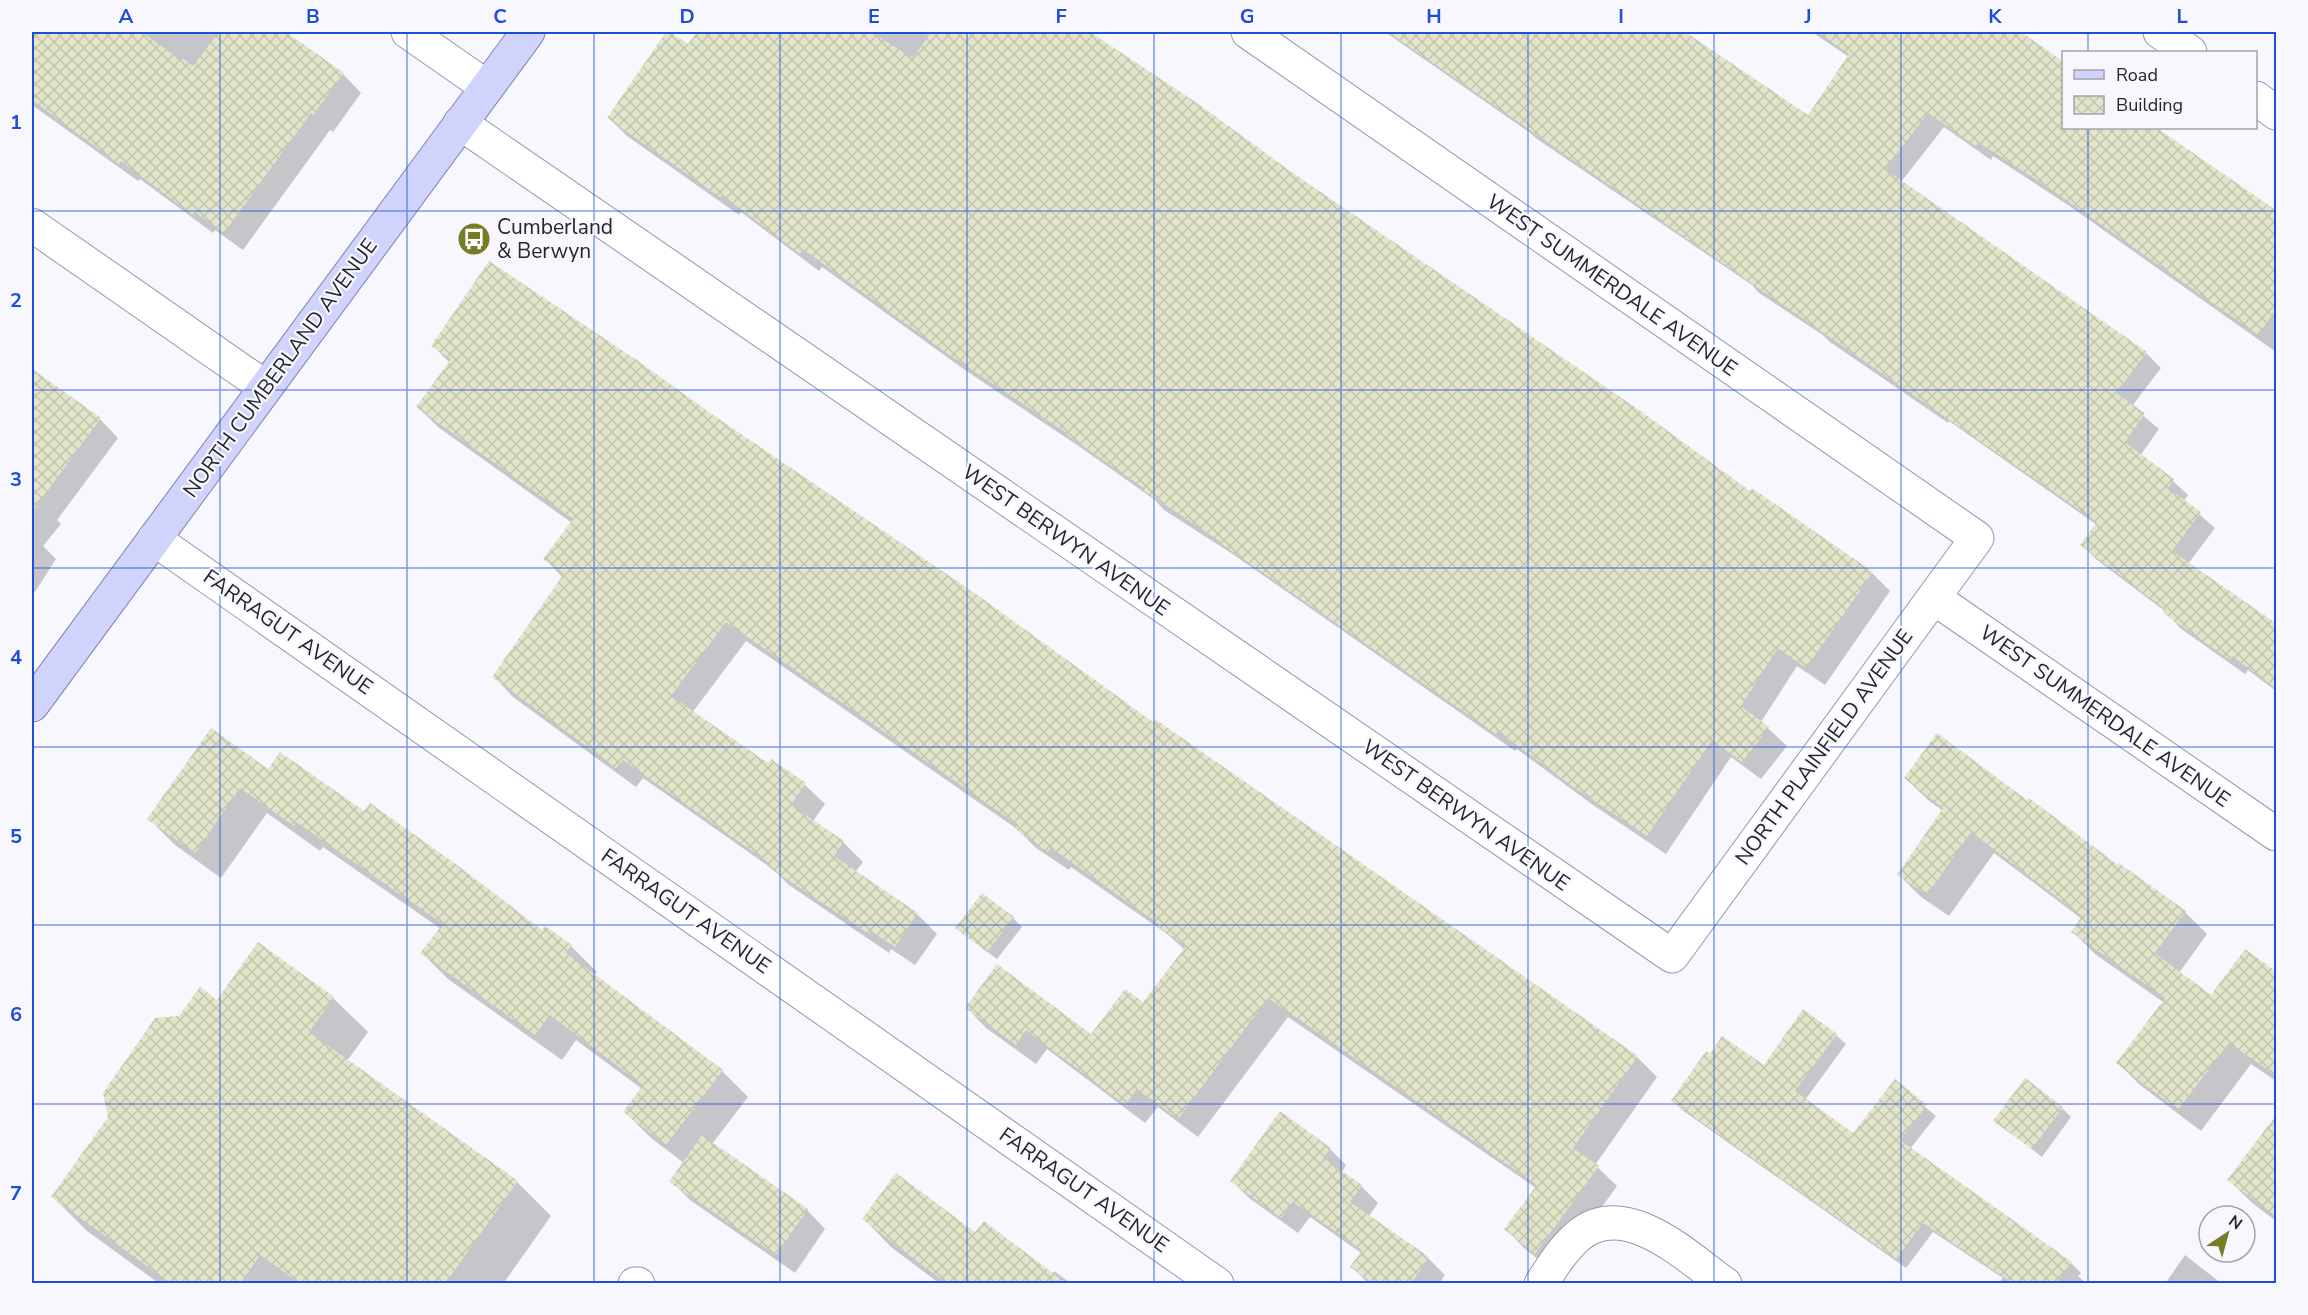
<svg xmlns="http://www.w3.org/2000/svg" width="2308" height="1315" font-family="'Nunito Sans',sans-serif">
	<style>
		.shadow { fill: #0003 }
		.building { fill: url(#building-cross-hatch) }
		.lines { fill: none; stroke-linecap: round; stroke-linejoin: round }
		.minor-casing { stroke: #9497b0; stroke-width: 35 }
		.major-casing { stroke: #7f83b3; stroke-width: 35 }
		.minor { stroke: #fff; stroke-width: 33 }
		.major { stroke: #d0d3fc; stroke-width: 33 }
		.grid { fill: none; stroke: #1d4ed8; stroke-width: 1.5; stroke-opacity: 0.55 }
		.labels { text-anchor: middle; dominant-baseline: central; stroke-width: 4.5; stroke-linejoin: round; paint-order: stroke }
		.poi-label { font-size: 21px; fill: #24252f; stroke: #f7f7fd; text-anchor: start }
		.street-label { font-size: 21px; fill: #24252f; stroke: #f7f7fd }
		.neatline { fill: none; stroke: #1d4ed8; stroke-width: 2 }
		.grid-label { font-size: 20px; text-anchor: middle; font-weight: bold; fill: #1d4ed8 }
	</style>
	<defs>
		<pattern id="building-cross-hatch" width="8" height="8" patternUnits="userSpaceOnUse" patternTransform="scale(1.5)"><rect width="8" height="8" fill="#e2e5ca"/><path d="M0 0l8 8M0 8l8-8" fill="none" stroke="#c2c4ae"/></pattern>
	</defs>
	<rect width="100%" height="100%" fill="#f7f7fd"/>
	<!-- shadow -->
	<g class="shadow">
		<path d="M32,32h253l58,42 18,19 -28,39 -3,-2 -87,120 -28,-20 -2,3 -73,-54 -2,2 -106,-76z"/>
		<path d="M699,32h391l660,461 122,80 18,18 -65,94 -28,-19 -36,56 26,24 -26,33 -30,-22 -65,97 -73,-49 -76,-56 -2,2 -281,-196 -70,-45 -9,-10 -75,-53 -115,-77 -143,-103 -3,4 -78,-59 -2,3 -112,-79 -18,-18 79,-72z"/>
		<path d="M1385,32h300l124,85 40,-60 -37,-25h206l26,16 20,80h91l121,84v140l-208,-147 -75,-49 -2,4 -47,-33 -43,55 245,171 15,15 -29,38 27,23 -19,27 33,25 15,14 -4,6 31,27 -27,36 88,62v65l-28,-21 -3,4 -65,-46 -14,-16 -69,-52 -15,-15 15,-20 -148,-104 -1,2 -118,-81 -7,-7 -64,-42 -7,-8 -215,-146 -8,-7z"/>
		<path d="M433,346l721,378 1,-3 482,336 20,20 -62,88 22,21 -62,86 -30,-23 -19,-20 30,-41 -248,-171 -90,120 -40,-30 -13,16 -98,-74 -11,15 -50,-36 -19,-20 125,28 51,-32 42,-54 -18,-16 -96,-67 -2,3 -33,-22 -19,-19 -271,-188 -54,72 77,52 3,-4 33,24 20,19 -12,17 30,21 20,20 -8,10 62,42 20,20 -22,31 -24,-16 -2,4 -100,-68 -15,-15 -131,-92 -7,9 -123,-90 -19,-20 69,-99 -18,-19 27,-36 -134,-96 -20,-20 32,-44z"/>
		<path d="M32,369l68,50 18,19 -61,82 4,4 -18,22 13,13 -21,33 -3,-2z"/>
		<path d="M269,771l273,162 29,13 26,26 -3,4 128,95 26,26 -36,47 95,66 18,19 -30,44 -105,-73 -19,-19 13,-18 -33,-25 -26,-26 17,-23 -66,-49 -14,20 -114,-81 -26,-26 19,-24 -118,-82 -3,4 -53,-38 -46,65 -46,-33 -26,-26z"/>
		<path d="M1905,778l213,90 67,44 22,22 -28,39 32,24 65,-23v107l-25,-17 -50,67 -61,-46 -22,-22 45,-61 -68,-48 -22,-22 9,-13 -88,-66 -45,63 -28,-19 -22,-22 44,-64 -15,-11z"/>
		<path d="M1013,918l9,9 -25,32 -31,-23z"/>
		<path d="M258,944l75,54 35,34 -21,29 170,121 34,34 -48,68h-343l-73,-53 -34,-34 127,-179 38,-16z"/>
		<path d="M1836,1035l10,9 -41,56 49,36 41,-54 41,34 -26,33 161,114 10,10 -3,3 9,8h-89l5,-6 -70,-46 -27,36 -224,-158 -9,-9 91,-34z"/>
		<path d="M2062,1108l9,9 -29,40 -47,-37z"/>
		<path d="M2276,1116v105l-25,-19 -22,-22z"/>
		<path d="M1330,1149l16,16 -4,7 19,14 17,17 -9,13 59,42 17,17 -6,9h-70l-17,-17 9,-14 -51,-36 -12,16 -49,-35 -17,-17z"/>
		<path d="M864,1219l112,15 76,40 2,-3 18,13h-132l-49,-37z"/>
		<path d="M2185,1255l32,25 3,4h-55z"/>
	</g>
	<!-- building -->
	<g class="building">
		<path d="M32,32h110l38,28 2,-2 11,8 26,-34h67l58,41 -31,42 -2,-2 -87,120 -29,-21 -1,4 -73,-55 -2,3 -87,-64z"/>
		<path d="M666,32h4l18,12 9,-12h174l42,26 18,-26h159l107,71 93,68 352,241 108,79 2,-3 121,84 -67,96 -28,-20 -37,58 28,21 -27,35 -30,-22 -65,96 -74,-49 -75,-56 -2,3 -276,-191 1,-1 -77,-51 1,-2 -78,-54 1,-1 -123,-82 -142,-103 -3,5 -78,-59 -2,2 -113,-79z"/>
		<path d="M1388,32h297l123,83 41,-61 -32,-22h204l43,30v66h93l120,83v97l-19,27 -206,-145 -74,-48 -2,4 -48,-33 -43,56 262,183 -31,41 29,20 -20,29 49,37 -6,9 33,24 -29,39 105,73v65l-45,-33 -2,4 -67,-47 3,-3 -86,-65 17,-23z"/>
		<path d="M489,261l152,102 72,52 263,179 177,128 2,-3 483,337 -65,92 26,18 -64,88 -31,-25 33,-44 -269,-187 -90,121 -41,-30 -12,16 -99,-75 -10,15 -51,-37 32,-44 94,70 34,-45 18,13 43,-56 -29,-20 2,-2 -108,-76 -3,4 -33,-23 3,-4 -292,-203 -55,74 97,67 3,-4 35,24 -15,22 53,36 -10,15 84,57 -23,34 -24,-16 -2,3 -102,-68 2,-3 -146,-103 -7,8 -124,-91 71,-102 -20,-16 30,-40 -157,-112 35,-48 -20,-13z"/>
		<path d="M32,369l69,49 -69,94z"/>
		<path d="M211,728l57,41 12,-17 84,59 6,-8 87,62 85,65 3,-4 27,19 -6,8 157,117 -57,75 -43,-33 20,-27 -93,-70 -15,20 -115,-82 23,-29 -147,-102 -2,4 -54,-38 -45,65 -48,-34z"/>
		<path d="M1937,733l90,67 2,-2 89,67 1,-2 67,48 -31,42 56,42 34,-46 32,23v104l-48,-33 -51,67 -62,-47 49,-65 -94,-66 11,-16 -111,-84 -44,63 -30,-20 46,-67 -39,-30z"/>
		<path d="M982,893l32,24 -27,35 -32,-24z"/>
		<path d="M258,942l76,55 -25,35 209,149 -73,103h-144l-41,-29 -20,29h-68l-121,-87 57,-80 -5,-24 52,-75 24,-2 21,-29 17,13z"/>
		<path d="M1803,1009l34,25 -42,57 58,42 42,-54 32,26 -27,35 172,122 -16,22h-42l-91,-61 -27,36 -225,-158 35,-50 4,3 12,-18 42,29z"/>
		<path d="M2025,1078l38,29 -31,42 -39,-28z"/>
		<path d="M1280,1111l51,37 -8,10 39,27 -12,17 79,55 -18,27h-37l-24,-17 12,-17 -69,-48 -12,16 -51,-37z"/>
		<path d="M2277,1114v103l-50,-37z"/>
		<path d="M702,1135l106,74 -32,46 -107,-73z"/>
		<path d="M896,1173l79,59 9,-11 83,63h-120l-85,-65z"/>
	</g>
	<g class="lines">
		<!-- minor casing -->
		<g class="minor-casing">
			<g id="minor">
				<path d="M408,32l79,55"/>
				<path d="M2160,32l30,20"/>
				<path d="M2256,98l20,15"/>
				<path d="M460,123l1212,833 305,-418 -729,-506"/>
				<path d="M32,225l233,162"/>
				<path d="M154,539l1063,745"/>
				<path d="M1934,598l342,236"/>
				<path d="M635,1284h3"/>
				<path d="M1541,1284c11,-17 22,-35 37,-48 47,-40 109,21 147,48"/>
			</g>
		</g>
		<!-- major casing -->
		<g class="major-casing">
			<path id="major" d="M32,705l496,-673"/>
		</g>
		<!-- minor -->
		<use href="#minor" class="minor"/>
		<!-- major -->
		<use href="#major" class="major"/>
	</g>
	<!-- grid -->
	<path class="grid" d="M220,32v1252M407,32v1252M594,32v1252M780,32v1252M967,32v1252M1154,32v1252M1341,32v1252M1528,32v1252M1714,32v1252M1901,32v1252M2088,32v20M2088,128v1156M32,211h2244M32,390h2244M32,568h2244M32,747h2244M32,925h2244M32,1104h2244"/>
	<!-- icons -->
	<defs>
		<g id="bus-disc" transform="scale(1.725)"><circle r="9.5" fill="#777c25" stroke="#f7f7fd"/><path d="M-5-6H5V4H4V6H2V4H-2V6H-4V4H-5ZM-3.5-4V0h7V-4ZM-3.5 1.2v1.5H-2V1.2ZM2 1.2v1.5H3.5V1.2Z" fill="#fff"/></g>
	</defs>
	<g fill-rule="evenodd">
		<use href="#bus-disc" x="474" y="239"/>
	</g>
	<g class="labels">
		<!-- poi labels -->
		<g class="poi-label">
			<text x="497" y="227">Cumberland<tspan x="497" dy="24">&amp; Berwyn</tspan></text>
		</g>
		<!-- street labels -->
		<g class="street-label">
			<text transform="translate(1612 285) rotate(35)">WEST SUMMERDALE AVENUE</text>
			<text transform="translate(280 368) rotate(-54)">NORTH CUMBERLAND AVENUE</text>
			<text transform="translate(1066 540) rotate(35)">WEST BERWYN AVENUE</text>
			<text transform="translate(288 632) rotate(35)">FARRAGUT AVENUE</text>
			<text transform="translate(2105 716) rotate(35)">WEST SUMMERDALE AVENUE</text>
			<text transform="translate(1824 747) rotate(-54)">NORTH PLAINFIELD AVENUE</text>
			<text transform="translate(1466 815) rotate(35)">WEST BERWYN AVENUE</text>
			<text transform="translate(686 911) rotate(35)">FARRAGUT AVENUE</text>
			<text transform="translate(1084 1190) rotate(35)">FARRAGUT AVENUE</text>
		</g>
	</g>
	<!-- border -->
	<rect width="2308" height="1315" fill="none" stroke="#f7f7fd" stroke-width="66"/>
	<!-- legend -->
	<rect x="2062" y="51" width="195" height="78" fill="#f7f7fd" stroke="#a3a3ab" stroke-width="1.5"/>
	<rect x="2074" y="70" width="30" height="9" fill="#d0d3fc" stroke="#a3a3ab" stroke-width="1.5"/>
	<text x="2116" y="81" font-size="18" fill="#24252f">Road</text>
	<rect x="2074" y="96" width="30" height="18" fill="url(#building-cross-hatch)" stroke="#a3a3ab" stroke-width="1.5"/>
	<text x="2116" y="111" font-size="18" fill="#24252f">Building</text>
	<!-- north arrow -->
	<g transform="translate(2227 1234) rotate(36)"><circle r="28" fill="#f7f7fd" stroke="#a3a3ab" stroke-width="1.5"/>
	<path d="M0-4.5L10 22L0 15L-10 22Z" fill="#777c25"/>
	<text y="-9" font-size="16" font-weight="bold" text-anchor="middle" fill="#24252f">N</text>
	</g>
	<rect x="33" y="33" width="2242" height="1249" class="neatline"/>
	<g class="grid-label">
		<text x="126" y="23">A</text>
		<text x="313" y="23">B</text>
		<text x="500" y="23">C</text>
		<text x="687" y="23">D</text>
		<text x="874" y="23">E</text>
		<text x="1061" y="23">F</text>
		<text x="1247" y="23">G</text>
		<text x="1434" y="23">H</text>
		<text x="1621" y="23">I</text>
		<text x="1808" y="23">J</text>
		<text x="1995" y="23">K</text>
		<text x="2182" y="23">L</text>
		<text x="16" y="129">1</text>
		<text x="16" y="307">2</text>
		<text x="16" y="486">3</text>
		<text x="16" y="664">4</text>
		<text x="16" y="843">5</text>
		<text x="16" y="1021">6</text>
		<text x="16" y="1200">7</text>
	</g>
</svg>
